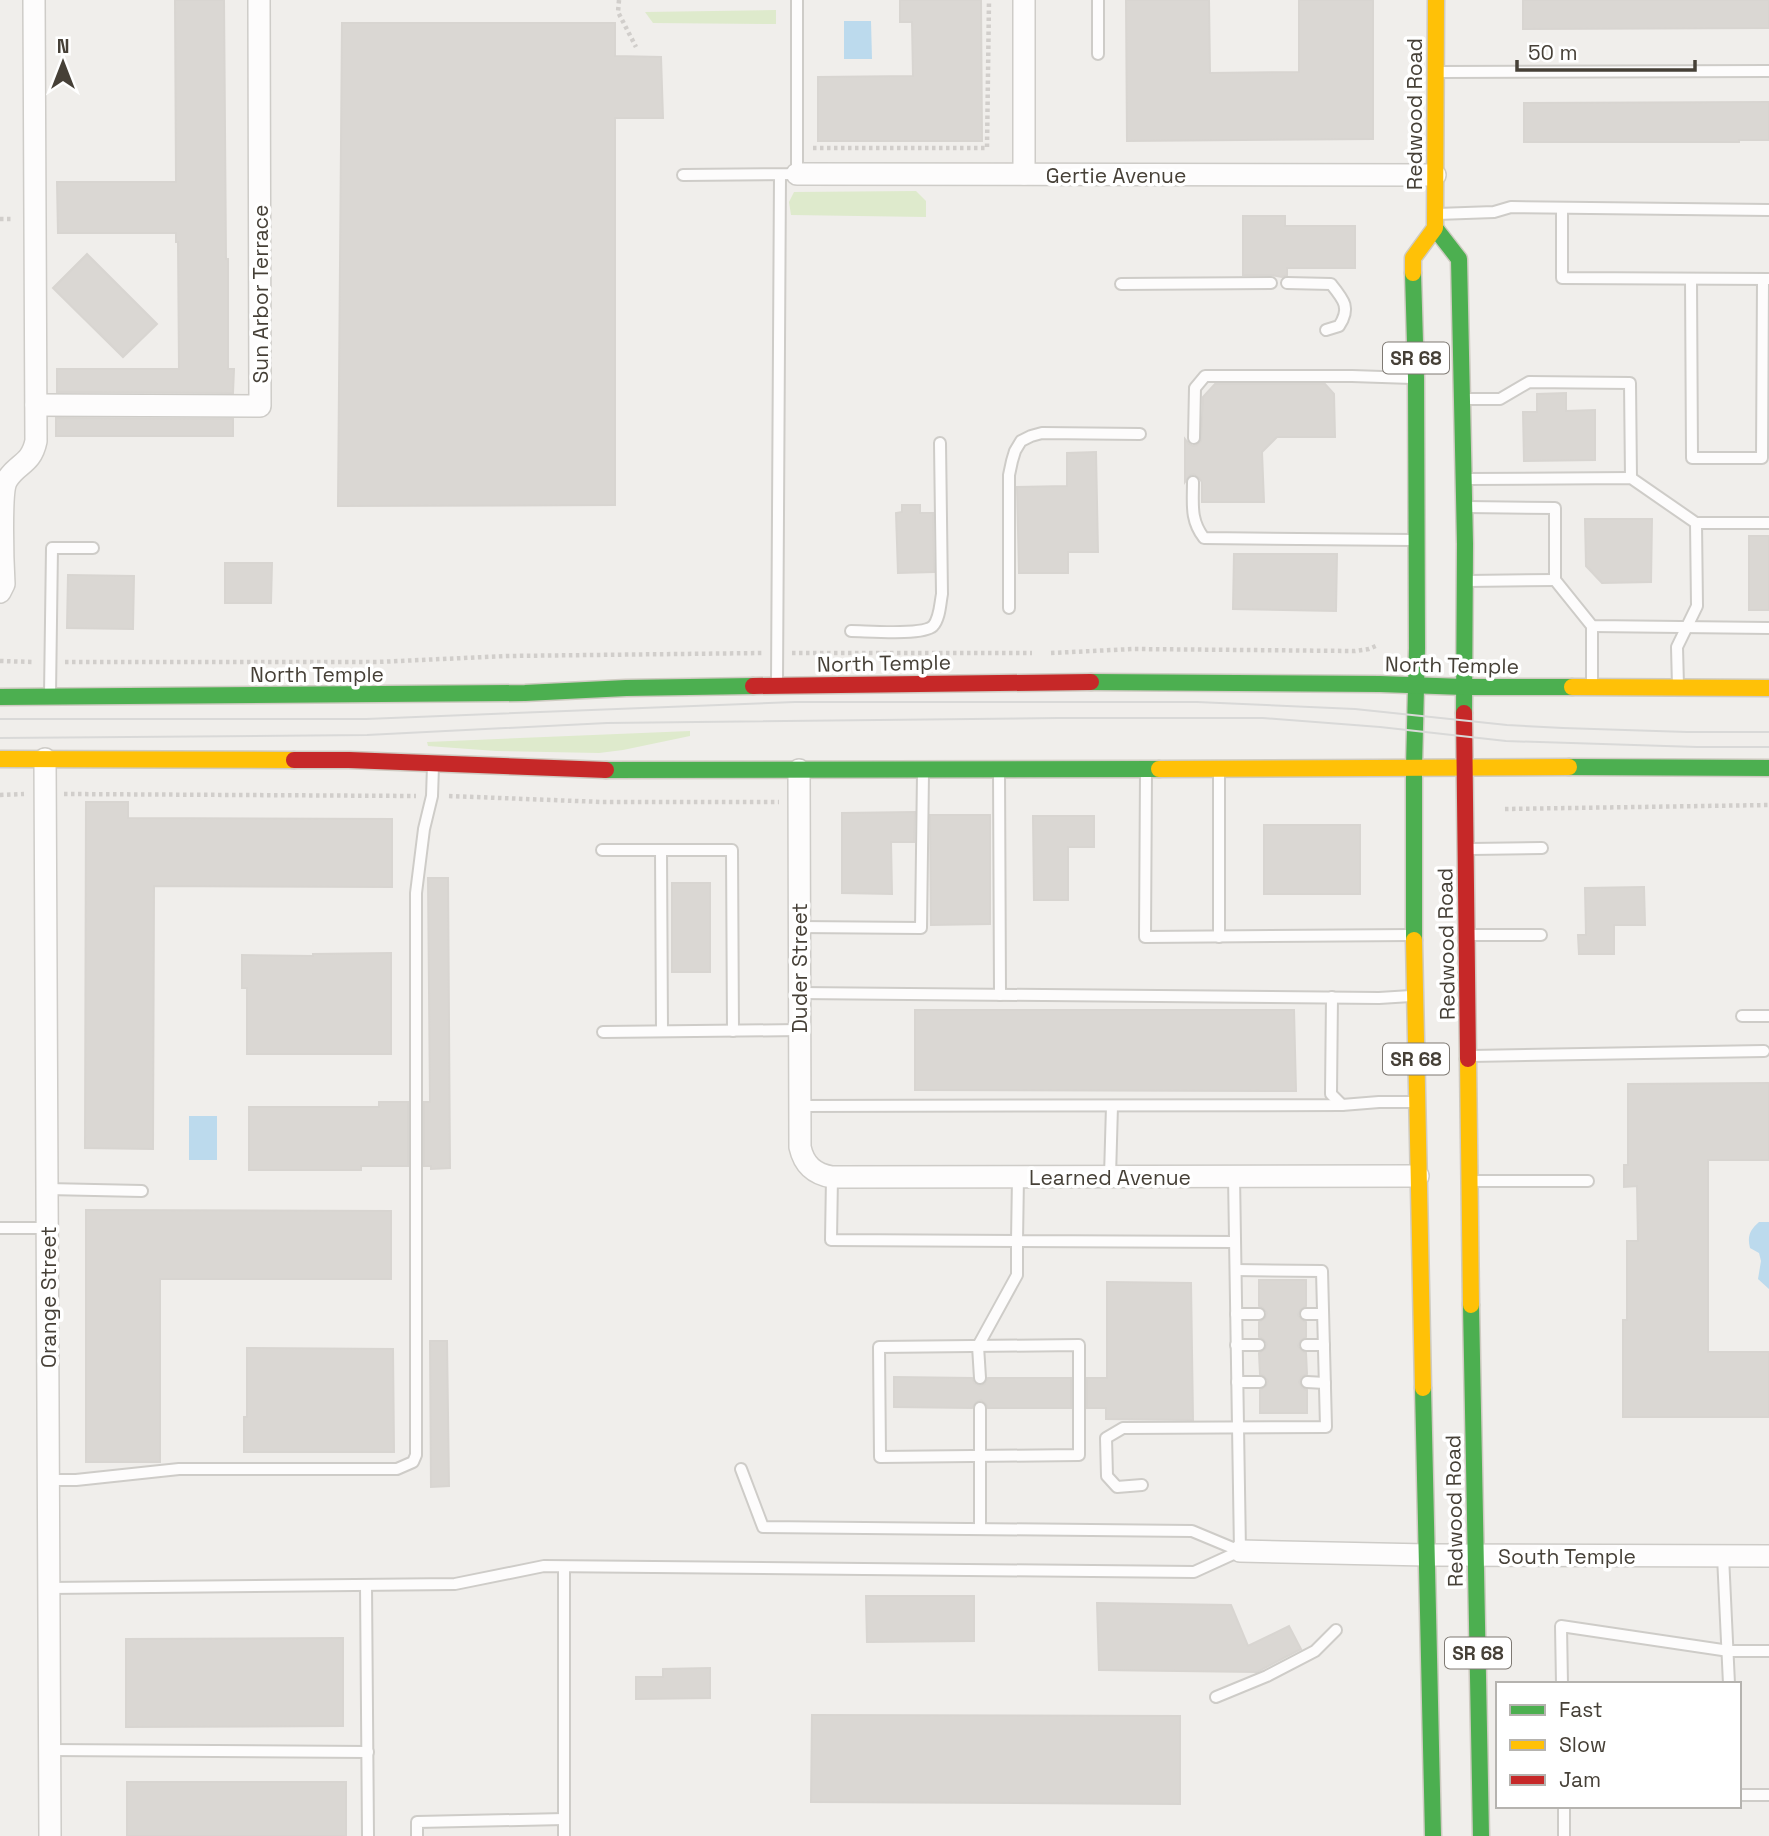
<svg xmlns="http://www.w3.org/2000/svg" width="1769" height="1836" font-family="'Space Grotesk',sans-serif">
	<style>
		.green { fill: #deeacc }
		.water { fill: #bcdaed }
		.building { fill: #dad7d3; stroke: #d8d5d1; stroke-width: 2 }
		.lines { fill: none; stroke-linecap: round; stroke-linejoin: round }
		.lane-casing { stroke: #ceccc8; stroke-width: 14 }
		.street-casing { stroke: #ceccc8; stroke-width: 24 }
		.fast-casing { stroke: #cfcbc2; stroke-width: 19 }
		.slow-casing { stroke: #cfcbc2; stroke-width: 19 }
		.jam-casing { stroke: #cfcbc2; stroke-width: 19 }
		.path { stroke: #d1cecb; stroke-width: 4.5; stroke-dasharray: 3.5 3.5; stroke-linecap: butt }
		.lane { stroke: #fdfcfc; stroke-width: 10 }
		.street { stroke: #fdfcfc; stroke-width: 21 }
		.fast { stroke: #4caf50; stroke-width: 16 }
		.slow { stroke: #ffc107; stroke-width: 16 }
		.jam { stroke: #c62828; stroke-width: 16 }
		.tram { stroke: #d9d9d8; stroke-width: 2 }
		.labels { text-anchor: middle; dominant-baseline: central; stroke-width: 7; stroke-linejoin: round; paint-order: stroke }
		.shield { fill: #fff; stroke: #7e7973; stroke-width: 2 }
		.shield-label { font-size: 19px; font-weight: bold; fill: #464037 }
		.street-label { font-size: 21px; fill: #464037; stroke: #fff }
	</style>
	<rect width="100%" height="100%" fill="#f0eeeb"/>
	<!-- green -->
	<g class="green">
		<path d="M776,10v14l-123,-1 -8,-11z"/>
		<path d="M916,191l10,10v16l-135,-2 -2,-13 5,-10z"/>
		<path d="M690,731v5l-67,14 -24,3 -103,-2 -68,-5 -1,-4z"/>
	</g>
	<!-- water -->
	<g class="water">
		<path d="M844,21h27l1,38h-28z"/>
		<rect x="189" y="1116" width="28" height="44"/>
		<path d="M1759,1222h10v67l-11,-10 3,-18 -2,-8 -9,-5c-3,-12 0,-18 9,-26z"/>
	</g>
	<!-- building -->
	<g class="building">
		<path d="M175,0h49l2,259h2v110h6l-1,24 -176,-1v-23h122l-1,-127h-2v-9h-118l-1,-51h119z"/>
		<path d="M900,0h81l1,141h-164v-64l95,-1 -1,-54h-12z"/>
		<path d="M1126,0h83l1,73 89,-1v-72h74v139l-246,2z"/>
		<path d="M1523,0h246v28l-246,1z"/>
		<path d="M342,23h273v33l46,1 2,61h-48v387l-277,1z"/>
		<path d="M1769,102v38h-30v2h-215v-39z"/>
		<path d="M1243,216h42v10h70v42h-68v7l-5,2 -11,-2h-28z"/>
		<path d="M87,254l70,70 -34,33 -70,-69z"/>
		<path d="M1215,384h110l9,10 1,43h-58l-15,15 2,50h-62v-20l-3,-4 -5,-4 -4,1 -5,7v-43l4,5 4,2 4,-1 4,-4 2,-44z"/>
		<path d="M1566,393v18l29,-1v50l-71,1 -1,-49h14v-18z"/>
		<path d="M56,418l177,1v17h-177z"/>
		<path d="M1096,452l2,100h-30v21h-49l-2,-86 50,-1v-33z"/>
		<path d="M902,505h18v8h13l1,59 -36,1 -2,-60 6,-1z"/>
		<path d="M1585,519h67l-1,63 -49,1 -16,-17z"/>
		<rect x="1749" y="536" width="20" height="74"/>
		<path d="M1234,554h103l-1,57 -103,-2z"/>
		<path d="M225,563h47l-1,40h-46z"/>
		<path d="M68,575l66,1 -1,53 -66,-1z"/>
		<path d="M86,802h42v16l264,1v68l-238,-1 -1,263 -68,-1z"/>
		<path d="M915,812l-1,30h-23l1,52 -50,-1v-80z"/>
		<path d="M930,815h60v109l-59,1z"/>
		<path d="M1033,816h61v31h-26v53h-34z"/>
		<rect x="1264" y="825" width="96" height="69"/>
		<path d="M428,878h20l2,290 -19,1v-3h-7v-64h6z"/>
		<rect x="672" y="883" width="38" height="89"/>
		<path d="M1644,887l1,38h-31v29h-35l-1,-19h8l-1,-47z"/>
		<path d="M391,953v101h-144v-66h-5v-33l71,1v-2z"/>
		<path d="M915,1010h379l2,81 -381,-1z"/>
		<path d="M1769,1083v77h-61v192h61v65h-146v-97h4v-79h11l-1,-55 -13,1v-22h4v-81z"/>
		<path d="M379,1102h29v64h-47v4h-112v-63h130z"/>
		<path d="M86,1210l305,1v68h-231v183h-74z"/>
		<path d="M1259,1280h47v26l-6,4 -2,5 4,5 4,2v15l-6,4 -2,5 4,5 4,2 1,21 -6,3 -2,5 3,6 5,2v23h-47v-23l6,-4 2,-5 -4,-5 -4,-2 -1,-21 6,-4 2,-5 -4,-5 -4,-2v-15l6,-4 2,-5 -4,-5 -4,-2z"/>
		<path d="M1107,1282l84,1 2,137 -87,-1v-11h-19v-30h20z"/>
		<path d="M430,1341h17l2,145 -18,1z"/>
		<path d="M247,1348l146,1 1,103h-150v-35h3z"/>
		<path d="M894,1377l78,1 2,5 6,3 5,-2 3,-6h83v30h-83l-2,-4 -5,-4 -5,2 -4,6 -78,-1z"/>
		<path d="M866,1596h108v45l-107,1z"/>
		<path d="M1097,1603l134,2 17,41 41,-20 12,23 -44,23 -158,-2z"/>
		<path d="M343,1638v88l-217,1v-88z"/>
		<path d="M710,1668v30l-74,1v-22h27v-8z"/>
		<path d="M812,1715l368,1v88l-369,-2z"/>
		<rect x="127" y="1782" width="219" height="54"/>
	</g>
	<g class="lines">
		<!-- lane casing -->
		<g class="lane-casing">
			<g id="lane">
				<path d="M1098,54v-54"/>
				<path d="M1438,72l331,-1"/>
				<path d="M683,175l114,-1v-174"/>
				<path d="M1562,208v70l207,1"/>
				<path d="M1437,214l57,-2 17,-5 258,3"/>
				<path d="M1691,279l1,179h70l1,-179"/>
				<path d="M1287,283l44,1c13,16 20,24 8,42l-13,4"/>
				<path d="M1121,284l150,-1"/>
				<path d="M1467,399h33l29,-17 101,1 1,95"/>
				<path d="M1194,438l1,-50 10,-12h147l60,2"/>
				<path d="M1467,479l164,-1 65,45 1,83 -20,41 1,39"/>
				<path d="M1193,482c0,22 -3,38 11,56l209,2"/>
				<path d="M1467,507l88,1v72l37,46 177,2"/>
				<path d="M1696,523h73"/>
				<path d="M1467,581l88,-1"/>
				<path d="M1009,608v-133l3,-14 3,-10 6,-10 10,-5 11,-3 98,1"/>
				<path d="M1592,626v60"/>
				<path d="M851,631c16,0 71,5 82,-5 7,-8 7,-22 9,-32l-2,-151"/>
				<path d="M777,683l3,-508"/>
				<path d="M50,694l2,-146h41"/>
				<path d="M999,770l1,225"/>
				<path d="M1146,772l-1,165 266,-2"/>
				<path d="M1471,849l71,-1"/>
				<path d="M602,850h130l1,181"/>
				<path d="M661,850l1,181"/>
				<path d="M799,927l122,1 2,-155"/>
				<path d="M1470,935h71"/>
				<path d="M1219,937v-166"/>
				<path d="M799,993l580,5 32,-2"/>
				<path d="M1332,997l-1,97 11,11"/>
				<path d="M1742,1016h27"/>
				<path d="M603,1032l196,-2"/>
				<path d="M1471,1056l293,-5"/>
				<path d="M799,1106l543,-1 37,-3h33"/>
				<path d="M1110,1176l2,-70"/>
				<path d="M1234,1176l6,375"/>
				<path d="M832,1177l-1,63 186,1v34l-39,71 2,32"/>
				<path d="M1018,1177l-1,64 218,1"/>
				<path d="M1472,1181h116"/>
				<path d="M47,1189l95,2"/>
				<path d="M0,1228h47"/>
				<path d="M1236,1314h23"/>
				<path d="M1306,1314h17"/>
				<path d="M1079,1345v110l-199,2 -1,-110z"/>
				<path d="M1236,1345h23"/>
				<path d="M1306,1345h18"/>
				<path d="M1237,1382h23"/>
				<path d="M1307,1382l18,1"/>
				<path d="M980,1408v121"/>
				<path d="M741,1469l22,58 429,4 48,20"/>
				<path d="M49,1480h27l103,-11h218l16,-7 3,-7v-562l8,-64 8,-33 1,-30"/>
				<path d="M1142,1485l-25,2 -10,-11 -1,-38 17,-10 203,-1 -4,-156 -86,-1"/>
				<path d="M1723,1556l6,128"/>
				<path d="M366,1585l2,251"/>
				<path d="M49,1588l406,-4 89,-18 650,6 46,-21"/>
				<path d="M1562,1684l-1,-58 168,25h40"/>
				<path d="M1216,1697l51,-21 48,-25 21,-21"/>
				<path d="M49,1750l319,2"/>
				<path d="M1739,1795h30"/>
				<path d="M1564,1806v30"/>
				<path d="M417,1836v-14l147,-3"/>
				<path d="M564,1836v-269"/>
			</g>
		</g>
		<!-- street casing -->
		<g class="street-casing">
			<g id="street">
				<path d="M1024,0v174"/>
				<path d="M797,174l638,1"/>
				<path d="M36,405l224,1 -1,-406"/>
				<path d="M0,592l4,-8c-1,-18 -4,-93 3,-104 10,-17 24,-15 29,-39l-2,-441"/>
				<path d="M45,759l5,1077"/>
				<path d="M799,770l1,377c4,18 14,27 32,30l586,-1"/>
				<path d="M1240,1551l187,4 342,1"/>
			</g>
		</g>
		<!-- fast casing -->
		<g class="fast-casing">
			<g id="fast">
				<path d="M1435,228l24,31 6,285 -1,169"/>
				<path d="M1413,273l3,105 1,270 -3,119v173"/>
				<path d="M1091,682l289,2 84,3h108"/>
				<path d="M0,697l525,-4 101,-5 127,-2"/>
				<path d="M1569,767l200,1"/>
				<path d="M606,770l553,-1"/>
				<path d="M1471,1305l10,531"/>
				<path d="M1423,1388l10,448"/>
			</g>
		</g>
		<!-- slow casing -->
		<g class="slow-casing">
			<g id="slow">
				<path d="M1413,273v-15l22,-30 1,-228"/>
				<path d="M1572,687l197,1"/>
				<path d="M0,759l294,1"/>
				<path d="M1159,769l410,-2"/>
				<path d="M1414,940l9,448"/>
				<path d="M1468,1059l3,246"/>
			</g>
		</g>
		<!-- jam casing -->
		<g class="jam-casing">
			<g id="jam">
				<path d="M753,686l338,-4"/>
				<path d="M1464,713l4,346"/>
				<path d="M294,760h55l257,10"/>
			</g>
		</g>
		<!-- path -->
		<g class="path">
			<path d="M619,0l-1,12 18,35"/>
			<path d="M813,148h174l2,-148"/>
			<path d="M0,219h13"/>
			<path d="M792,653h240"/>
			<path d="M1051,653l82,-4 222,2 14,-2 9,-4"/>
			<path d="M0,661l35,1"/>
			<path d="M65,662h312l130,-6 256,-3"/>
			<path d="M64,794l352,2"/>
			<path d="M0,795l24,-1"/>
			<path d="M449,796l153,6h177"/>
			<path d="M1505,809l264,-4"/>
		</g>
		<!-- lane -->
		<use href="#lane" class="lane"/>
		<!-- street -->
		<use href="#street" class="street"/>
		<!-- fast -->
		<use href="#fast" class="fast"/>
		<!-- slow -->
		<use href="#slow" class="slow"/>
		<!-- jam -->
		<use href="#jam" class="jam"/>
		<!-- tram -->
		<g class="tram">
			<path d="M0,719h366l429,-17h402l158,7 152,16 56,3 124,4h82"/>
			<path d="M0,738l367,-3 240,-12 451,-5h205l117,9 126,14 191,6h72"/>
		</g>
	</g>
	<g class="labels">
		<!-- shield labels -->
		<g class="shield">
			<rect x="1383" y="342.5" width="66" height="31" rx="5"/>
			<rect x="1383" y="1043.5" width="66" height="31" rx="5"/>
			<rect x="1445" y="1637.5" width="66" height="31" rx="5"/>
		</g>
		<g class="shield-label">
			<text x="1416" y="358">SR 68</text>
			<text x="1416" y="1059">SR 68</text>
			<text x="1478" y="1653">SR 68</text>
		</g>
		<!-- street labels -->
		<g class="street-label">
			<text transform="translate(1414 114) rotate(-90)">Redwood Road</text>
			<text x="1116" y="175">Gertie Avenue</text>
			<text transform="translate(260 294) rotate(-90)">Sun Arbor Terrace</text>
			<text transform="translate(884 663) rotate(-1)">North Temple</text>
			<text transform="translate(1452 665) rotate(1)">North Temple</text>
			<text x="317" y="674">North Temple</text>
			<text transform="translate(1446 944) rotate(-91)">Redwood Road</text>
			<text transform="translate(799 968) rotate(-90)">Duder Street</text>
			<text x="1110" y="1177">Learned Avenue</text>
			<text transform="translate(48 1297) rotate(-90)">Orange Street</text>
			<text transform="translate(1454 1511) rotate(-91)">Redwood Road</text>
			<text x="1567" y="1556">South Temple</text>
		</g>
	</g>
	<!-- legend -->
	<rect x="1496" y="1682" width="245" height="126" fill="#ffffff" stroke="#b5b3af" stroke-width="2"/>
	<rect x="1510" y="1705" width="35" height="10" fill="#4caf50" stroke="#b5b3af" stroke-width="2"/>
	<text x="1559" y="1717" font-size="21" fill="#464037">Fast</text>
	<rect x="1510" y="1740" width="35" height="10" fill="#ffc107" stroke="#b5b3af" stroke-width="2"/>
	<text x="1559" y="1752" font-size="21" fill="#464037">Slow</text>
	<rect x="1510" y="1775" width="35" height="10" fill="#c62828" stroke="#b5b3af" stroke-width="2"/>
	<text x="1559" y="1787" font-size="21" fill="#464037">Jam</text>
	<!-- north arrow -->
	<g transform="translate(63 63)" stroke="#ffffff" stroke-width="5" paint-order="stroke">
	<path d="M0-5L12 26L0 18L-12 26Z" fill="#464037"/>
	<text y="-10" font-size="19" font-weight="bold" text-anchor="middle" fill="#464037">N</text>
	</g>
	<!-- scale -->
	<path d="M1517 60v10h178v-10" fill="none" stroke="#464037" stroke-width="3.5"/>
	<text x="1528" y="60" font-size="21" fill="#464037" stroke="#ffffff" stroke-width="5" paint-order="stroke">50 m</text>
</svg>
